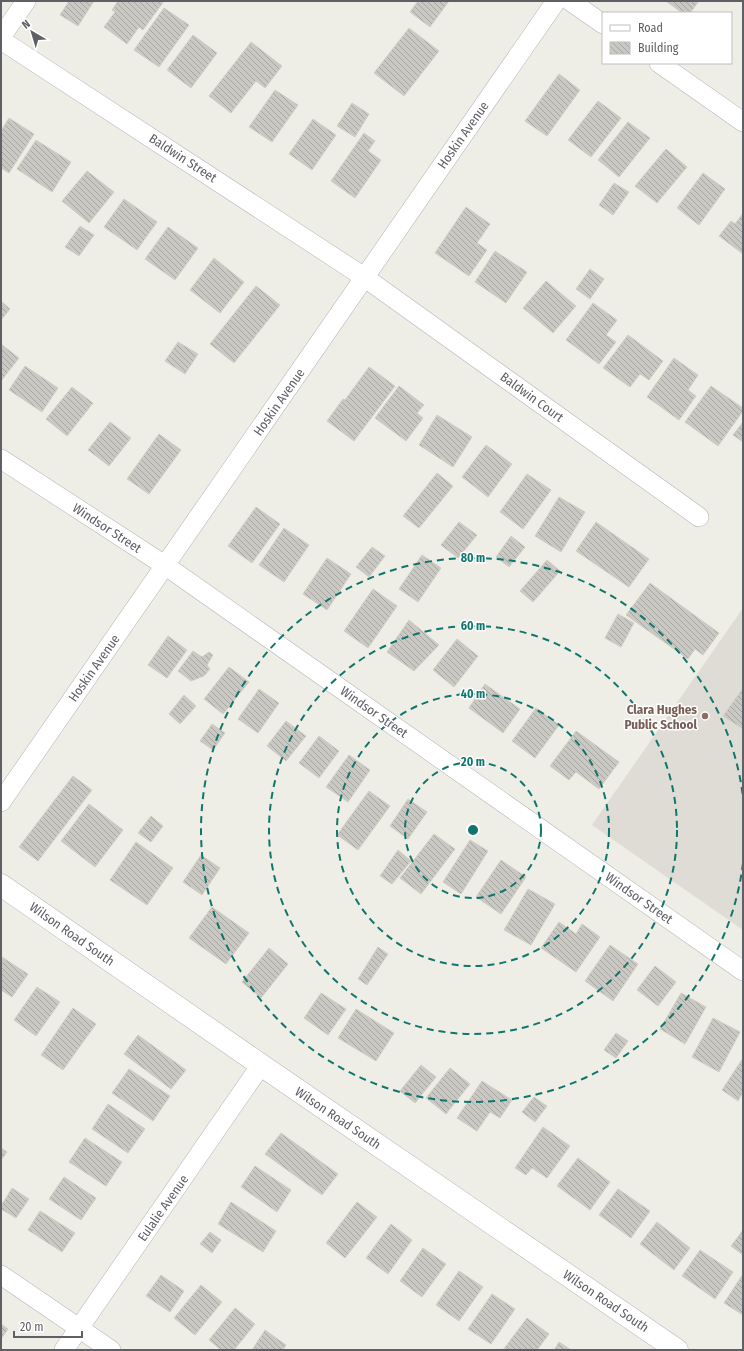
<svg xmlns="http://www.w3.org/2000/svg" width="744" height="1351" font-family="'Fira Sans Condensed',sans-serif">
	<style>
		.education { fill: #dedcd5 }
		.building { fill: url(#building-back-hatch); stroke: #d2cfc5 }
		.lines { fill: none; stroke-linecap: round; stroke-linejoin: round }
		.minor-casing { stroke: #b3b5b9; stroke-width: 20 }
		.secondary-casing { stroke: #b5b7bc; stroke-width: 23 }
		.minor { stroke: #fff; stroke-width: 19 }
		.secondary { stroke: #fff; stroke-width: 22 }
		.ring { fill: none; stroke: #0f766e; stroke-width: 2; stroke-dasharray: 7 5 }
		.education-dot { fill: #8d6e63; stroke: #fff; stroke-width: 1.5 }
		.labels { text-anchor: middle; dominant-baseline: central; stroke-width: 3; stroke-linejoin: round; paint-order: stroke }
		.street-label { font-size: 13px; fill: #5e6065; stroke: #fff }
		.education-label { font-size: 13px; font-weight: bold; fill: #785e54; stroke: #fff; text-anchor: end }
		.centre { fill: #0f766e; stroke: #fff; stroke-width: 2 }
		.ring-label { font-size: 12px; text-anchor: middle; font-weight: bold; fill: #0f766e; stroke: #fff; stroke-width: 3; stroke-linejoin: round; paint-order: stroke }
	</style>
	<defs>
		<pattern id="building-back-hatch" width="6" height="6" patternUnits="userSpaceOnUse"><rect width="6" height="6" fill="#cac8c3"/><path d="M-1 5l2 2M0 0l6 6M5-1l2 2" fill="none" stroke="#a7a6a2"/></pattern>
	</defs>
	<rect width="100%" height="100%" fill="#eeede6"/>
	<!-- education -->
	<path class="education" d="M743,608v322l-151,-105z"/>
	<!-- building -->
	<g class="building">
		<path d="M69,1h25l-16,25 -18,-11z"/>
		<path d="M118,1h46l-21,29 -4,-3 -12,17 -23,-17 11,-15 -3,-2z"/>
		<path d="M418,1h31l-19,26 -20,-15z"/>
		<path d="M666,1h33l-9,12h-8z"/>
		<path d="M164,8l25,17 -30,42 -25,-17z"/>
		<path d="M409,28l30,23 -35,45 -30,-23z"/>
		<path d="M193,35l24,18 -26,35 -24,-18z"/>
		<path d="M251,42l31,24 -17,22 -9,-7 -25,32 -22,-17z"/>
		<path d="M559,74l21,16 -33,46 -22,-15z"/>
		<path d="M275,90l23,15 -26,37 -23,-15z"/>
		<path d="M598,101l23,17 -30,39 -23,-17z"/>
		<path d="M352,103l17,11 -14,23 -18,-11z"/>
		<path d="M9,118l25,16 -25,39 -8,-5v-37z"/>
		<path d="M313,119l23,16 -24,35 -23,-16z"/>
		<path d="M628,122l22,16 -31,39 -21,-17z"/>
		<path d="M364,133l11,8 -7,10 13,9 -26,38 -24,-17z"/>
		<path d="M36,140l35,22 -19,30 -35,-23z"/>
		<path d="M666,149l21,18 -30,36 -22,-17z"/>
		<path d="M87,171l27,21 -25,31 -27,-22z"/>
		<path d="M703,173l22,16 -26,36 -22,-17z"/>
		<path d="M614,183l15,9 -16,23 -14,-10z"/>
		<path d="M124,199l33,23 -20,28 -33,-23z"/>
		<path d="M466,207l24,17 -13,19 10,7 -18,26 -34,-23z"/>
		<path d="M743,213v41l-24,-18 12,-15 4,3z"/>
		<path d="M80,226l14,9 -15,21 -14,-9z"/>
		<path d="M168,227l30,21 -23,32 -30,-21z"/>
		<path d="M495,251l32,21 -21,31 -31,-21z"/>
		<path d="M214,258l30,24 -24,31 -30,-23z"/>
		<path d="M590,269l14,10 -14,20 -14,-10z"/>
		<path d="M546,281l30,25 -23,27 -30,-25z"/>
		<path d="M256,286l24,19 -46,58 -24,-19z"/>
		<path d="M1,301l9,8 -9,11z"/>
		<path d="M593,303l24,17 -11,15 10,7 -17,22 -33,-24z"/>
		<path d="M628,335l35,26 -14,19 -9,-6 -10,13 -27,-19z"/>
		<path d="M178,342l20,12 -13,20 -20,-13z"/>
		<path d="M1,344l18,14 -18,23z"/>
		<path d="M674,358l24,17 -10,15 8,6 -17,24 -32,-23z"/>
		<path d="M25,366l33,22 -16,24 -33,-22z"/>
		<path d="M369,367l26,19 -41,55 -27,-20 16,-22 2,1z"/>
		<path d="M399,386l25,19 -7,8 6,5 -17,23 -31,-23z"/>
		<path d="M711,386l32,22v3l-25,35 -33,-24z"/>
		<path d="M72,387l21,16 -26,33 -21,-17z"/>
		<path d="M437,415l35,22 -19,30 -34,-22z"/>
		<path d="M110,422l21,16 -22,28 -21,-16z"/>
		<path d="M743,422v20l-10,-7z"/>
		<path d="M159,434l22,16 -32,44 -22,-15z"/>
		<path d="M486,445l26,19 -24,33 -26,-20z"/>
		<path d="M437,473l16,13 -34,42 -16,-12z"/>
		<path d="M527,474l24,16 -28,39 -23,-17z"/>
		<path d="M559,497l26,15 -24,40 -26,-16z"/>
		<path d="M256,507l24,17 -28,39 -24,-17z"/>
		<path d="M459,522l18,13 -19,23 -17,-13z"/>
		<path d="M596,522l53,37 -20,28 -53,-36z"/>
		<path d="M284,528l25,17 -25,37 -25,-17z"/>
		<path d="M511,536l14,11 -16,20 -13,-10z"/>
		<path d="M372,547l13,9 -16,21 -13,-10z"/>
		<path d="M422,555l19,13 -23,34 -19,-13z"/>
		<path d="M327,558l24,16 -24,36 -24,-16z"/>
		<path d="M547,560l13,11 -27,31 -13,-11z"/>
		<path d="M650,583l69,50 -16,22 -8,-6 -7,10 -62,-44z"/>
		<path d="M373,589l24,17 -29,42 -24,-17z"/>
		<path d="M618,614l16,9 -13,24 -16,-9z"/>
		<path d="M409,620l30,25 -25,26 -27,-19z"/>
		<path d="M168,636l19,14 -20,28 -19,-13z"/>
		<path d="M457,639l21,17 -24,31 -21,-17z"/>
		<path d="M193,651l9,6 7,-5 4,3 -6,10 3,4 -6,7 -13,5 -13,-10z"/>
		<path d="M229,667l20,15 -26,32 -19,-15z"/>
		<path d="M485,684l35,25 -17,24 -34,-25z"/>
		<path d="M743,688v41l-20,-13z"/>
		<path d="M259,689l20,14 -21,30 -20,-14z"/>
		<path d="M184,695l12,11 -16,18 -11,-10z"/>
		<path d="M536,708l23,17 -24,33 -23,-17z"/>
		<path d="M286,721l20,15 -20,25 -19,-15z"/>
		<path d="M212,724l13,9 -12,17 -13,-9z"/>
		<path d="M576,731l43,31 -20,27 -23,-17 -7,8 -19,-14z"/>
		<path d="M319,736l20,15 -20,27 -20,-15z"/>
		<path d="M349,755l21,15 -22,32 -22,-15z"/>
		<path d="M73,776l19,14 -54,71 -19,-14z"/>
		<path d="M369,791l21,15 -32,44 -21,-15z"/>
		<path d="M408,799l19,13 -19,27 -18,-13z"/>
		<path d="M89,804l34,26 -28,37 -34,-26z"/>
		<path d="M151,816l12,10 -12,16 -13,-9z"/>
		<path d="M434,834l21,15 -34,45 -21,-16z"/>
		<path d="M470,840l18,11 -27,43 -18,-12z"/>
		<path d="M136,842l37,26 -26,37 -37,-25z"/>
		<path d="M398,850l13,11 -19,23 -12,-8z"/>
		<path d="M201,855l19,13 -18,27 -19,-13z"/>
		<path d="M501,860l25,17 -25,37 -25,-17z"/>
		<path d="M528,889l27,15 -24,41 -27,-15z"/>
		<path d="M212,907l37,26 -23,31 -37,-26z"/>
		<path d="M559,922l17,12 6,-10 18,13 -24,35 -35,-24z"/>
		<path d="M610,945l28,19 -25,37 -28,-20z"/>
		<path d="M378,947l10,7 -21,31 -9,-6z"/>
		<path d="M269,948l19,16 -27,34 -19,-16z"/>
		<path d="M2,957l26,17 -16,23 -11,-7z"/>
		<path d="M655,966l21,16 -18,24 -21,-16z"/>
		<path d="M37,987l23,15 -24,34 -22,-16z"/>
		<path d="M321,993l25,16 -18,26 -24,-17z"/>
		<path d="M681,993l25,14 -21,37 -25,-15z"/>
		<path d="M73,1008l23,16 -33,46 -22,-15z"/>
		<path d="M356,1009l38,24 -18,28 -38,-23z"/>
		<path d="M713,1018l27,14 -21,40 -27,-15z"/>
		<path d="M616,1033l12,8 -12,17 -12,-8z"/>
		<path d="M138,1035l48,35 -15,19 -47,-35z"/>
		<path d="M743,1058v34l-5,9 -16,-11z"/>
		<path d="M421,1065l15,12 -21,26 -15,-12z"/>
		<path d="M450,1068l20,16 -24,30 -20,-16z"/>
		<path d="M129,1069l41,27 -17,25 -41,-28z"/>
		<path d="M482,1081l30,19 -12,18 -10,-6 -13,19 -20,-13z"/>
		<path d="M534,1097l13,9 -12,16 -13,-10z"/>
		<path d="M108,1104l37,25 -17,24 -36,-24z"/>
		<path d="M543,1127l27,19 -23,32 -15,-10 -6,7 -11,-7z"/>
		<path d="M281,1133l57,41 -16,21 -57,-41z"/>
		<path d="M85,1138l37,24 -16,24 -37,-24z"/>
		<path d="M1,1148l6,4 -6,8z"/>
		<path d="M578,1158l32,24 -20,28 -33,-24z"/>
		<path d="M255,1166l36,24 -14,22 -36,-25z"/>
		<path d="M64,1177l32,21 -15,22 -32,-21z"/>
		<path d="M12,1188l17,11 -13,19 -15,-9v-3z"/>
		<path d="M618,1189l32,22 -19,27 -32,-23z"/>
		<path d="M231,1202l45,29 -13,21 -45,-28z"/>
		<path d="M357,1202l20,15 -32,41 -19,-15z"/>
		<path d="M40,1211l35,22 -13,19 -34,-22z"/>
		<path d="M657,1222l33,26 -16,22 -34,-26z"/>
		<path d="M391,1224l21,16 -24,34 -22,-16z"/>
		<path d="M743,1230v25l-12,-9z"/>
		<path d="M210,1232l11,8 -9,13 -12,-9z"/>
		<path d="M423,1248l23,16 -24,33 -22,-16z"/>
		<path d="M700,1250l33,22 -18,27 -33,-23z"/>
		<path d="M459,1271l24,16 -24,34 -23,-16z"/>
		<path d="M743,1274v41l-19,-12z"/>
		<path d="M161,1275l23,16 -14,21 -24,-16z"/>
		<path d="M201,1285l21,17 -27,33 -21,-17z"/>
		<path d="M492,1294l23,15 -24,35 -23,-15z"/>
		<path d="M235,1308l20,16 -21,26h-13l-12,-10z"/>
		<path d="M527,1318l22,16 -12,16h-34z"/>
		<path d="M1,1324l7,5 -7,10z"/>
		<path d="M265,1330l21,15 -3,5h-31z"/>
		<path d="M559,1342l12,8h-17z"/>
	</g>
	<g class="lines">
		<!-- minor casing -->
		<g class="minor-casing">
			<g id="minor">
				<path d="M570,1l33,23"/>
				<path d="M1,37l25,-36"/>
				<path d="M1,40l363,237 335,240"/>
				<path d="M659,63l84,59"/>
				<path d="M1,459l165,107 577,405"/>
				<path d="M1,802l555,-801"/>
				<path d="M1,1275l110,75"/>
				<path d="M64,1350l197,-285"/>
			</g>
		</g>
		<!-- secondary casing -->
		<g class="secondary-casing">
			<path id="secondary" d="M1,885l260,180 416,285"/>
		</g>
		<!-- minor -->
		<use href="#minor" class="minor"/>
		<!-- secondary -->
		<use href="#secondary" class="secondary"/>
	</g>
	<!-- distance rings -->
	<g class="ring">
		<circle cx="473" cy="830" r="68"/>
		<circle cx="473" cy="830" r="136"/>
		<circle cx="473" cy="830" r="204"/>
		<path d="M743 863A272 272 0 1 1 743 797"/>
	</g>
	<!-- markers -->
	<circle class="education-dot" cx="705" cy="716" r="4"/>
	<g class="labels">
		<!-- street labels -->
		<g class="street-label">
			<text transform="translate(463 135) rotate(-55)">Hoskin Avenue</text>
			<text transform="translate(183 158) rotate(33)">Baldwin Street</text>
			<text transform="translate(532 397) rotate(36)">Baldwin Court</text>
			<text transform="translate(279 402) rotate(-55)">Hoskin Avenue</text>
			<text transform="translate(107 528) rotate(33)">Windsor Street</text>
			<text transform="translate(94 668) rotate(-55)">Hoskin Avenue</text>
			<text transform="translate(374 712) rotate(35)">Windsor Street</text>
			<text transform="translate(639 898) rotate(35)">Windsor Street</text>
			<text transform="translate(72 934) rotate(35)">Wilson Road South</text>
			<text transform="translate(338 1118) rotate(34)">Wilson Road South</text>
			<text transform="translate(163 1208) rotate(-55)">Eulalie Avenue</text>
			<text transform="translate(606 1301) rotate(34)">Wilson Road South</text>
		</g>
		<!-- education labels -->
		<g class="education-label">
			<text x="697" y="709">Clara Hughes<tspan x="697" dy="15">Public School</tspan></text>
		</g>
	</g>
	<circle cx="473" cy="830" r="6" class="centre"/>
	<g class="ring-label">
		<text x="473" y="562">80 m</text>
		<text x="473" y="630">60 m</text>
		<text x="473" y="698">40 m</text>
		<text x="473" y="766">20 m</text>
	</g>
	<!-- border -->
	<rect width="744" height="1351" fill="none" stroke="#5e6065" stroke-width="4"/>
	<!-- legend -->
	<rect x="602" y="12" width="130" height="52" fill="#ffffff" stroke="#bfbfc1"/>
	<rect x="610" y="25" width="20" height="6" fill="#ffffff" stroke="#bfbfc1"/>
	<text x="638" y="32" font-size="12" fill="#5e6065">Road</text>
	<rect x="610" y="42" width="20" height="12" fill="url(#building-back-hatch)" stroke="#bfbfc1"/>
	<text x="638" y="52" font-size="12" fill="#5e6065">Building</text>
	<!-- north arrow -->
	<g transform="translate(32 32) rotate(322)" stroke="#ffffff" stroke-width="3" paint-order="stroke">
	<path d="M0-3L7 15L0 10L-7 15Z" fill="#5e6065"/>
	<text y="-6" font-size="11" font-weight="bold" text-anchor="middle" fill="#5e6065">N</text>
	</g>
	<!-- scale -->
	<path d="M14 1331v6h68v-6" fill="none" stroke="#5e6065" stroke-width="2"/>
	<text x="20" y="1331" font-size="12" fill="#5e6065" stroke="#ffffff" stroke-width="3" paint-order="stroke">20 m</text>
</svg>
